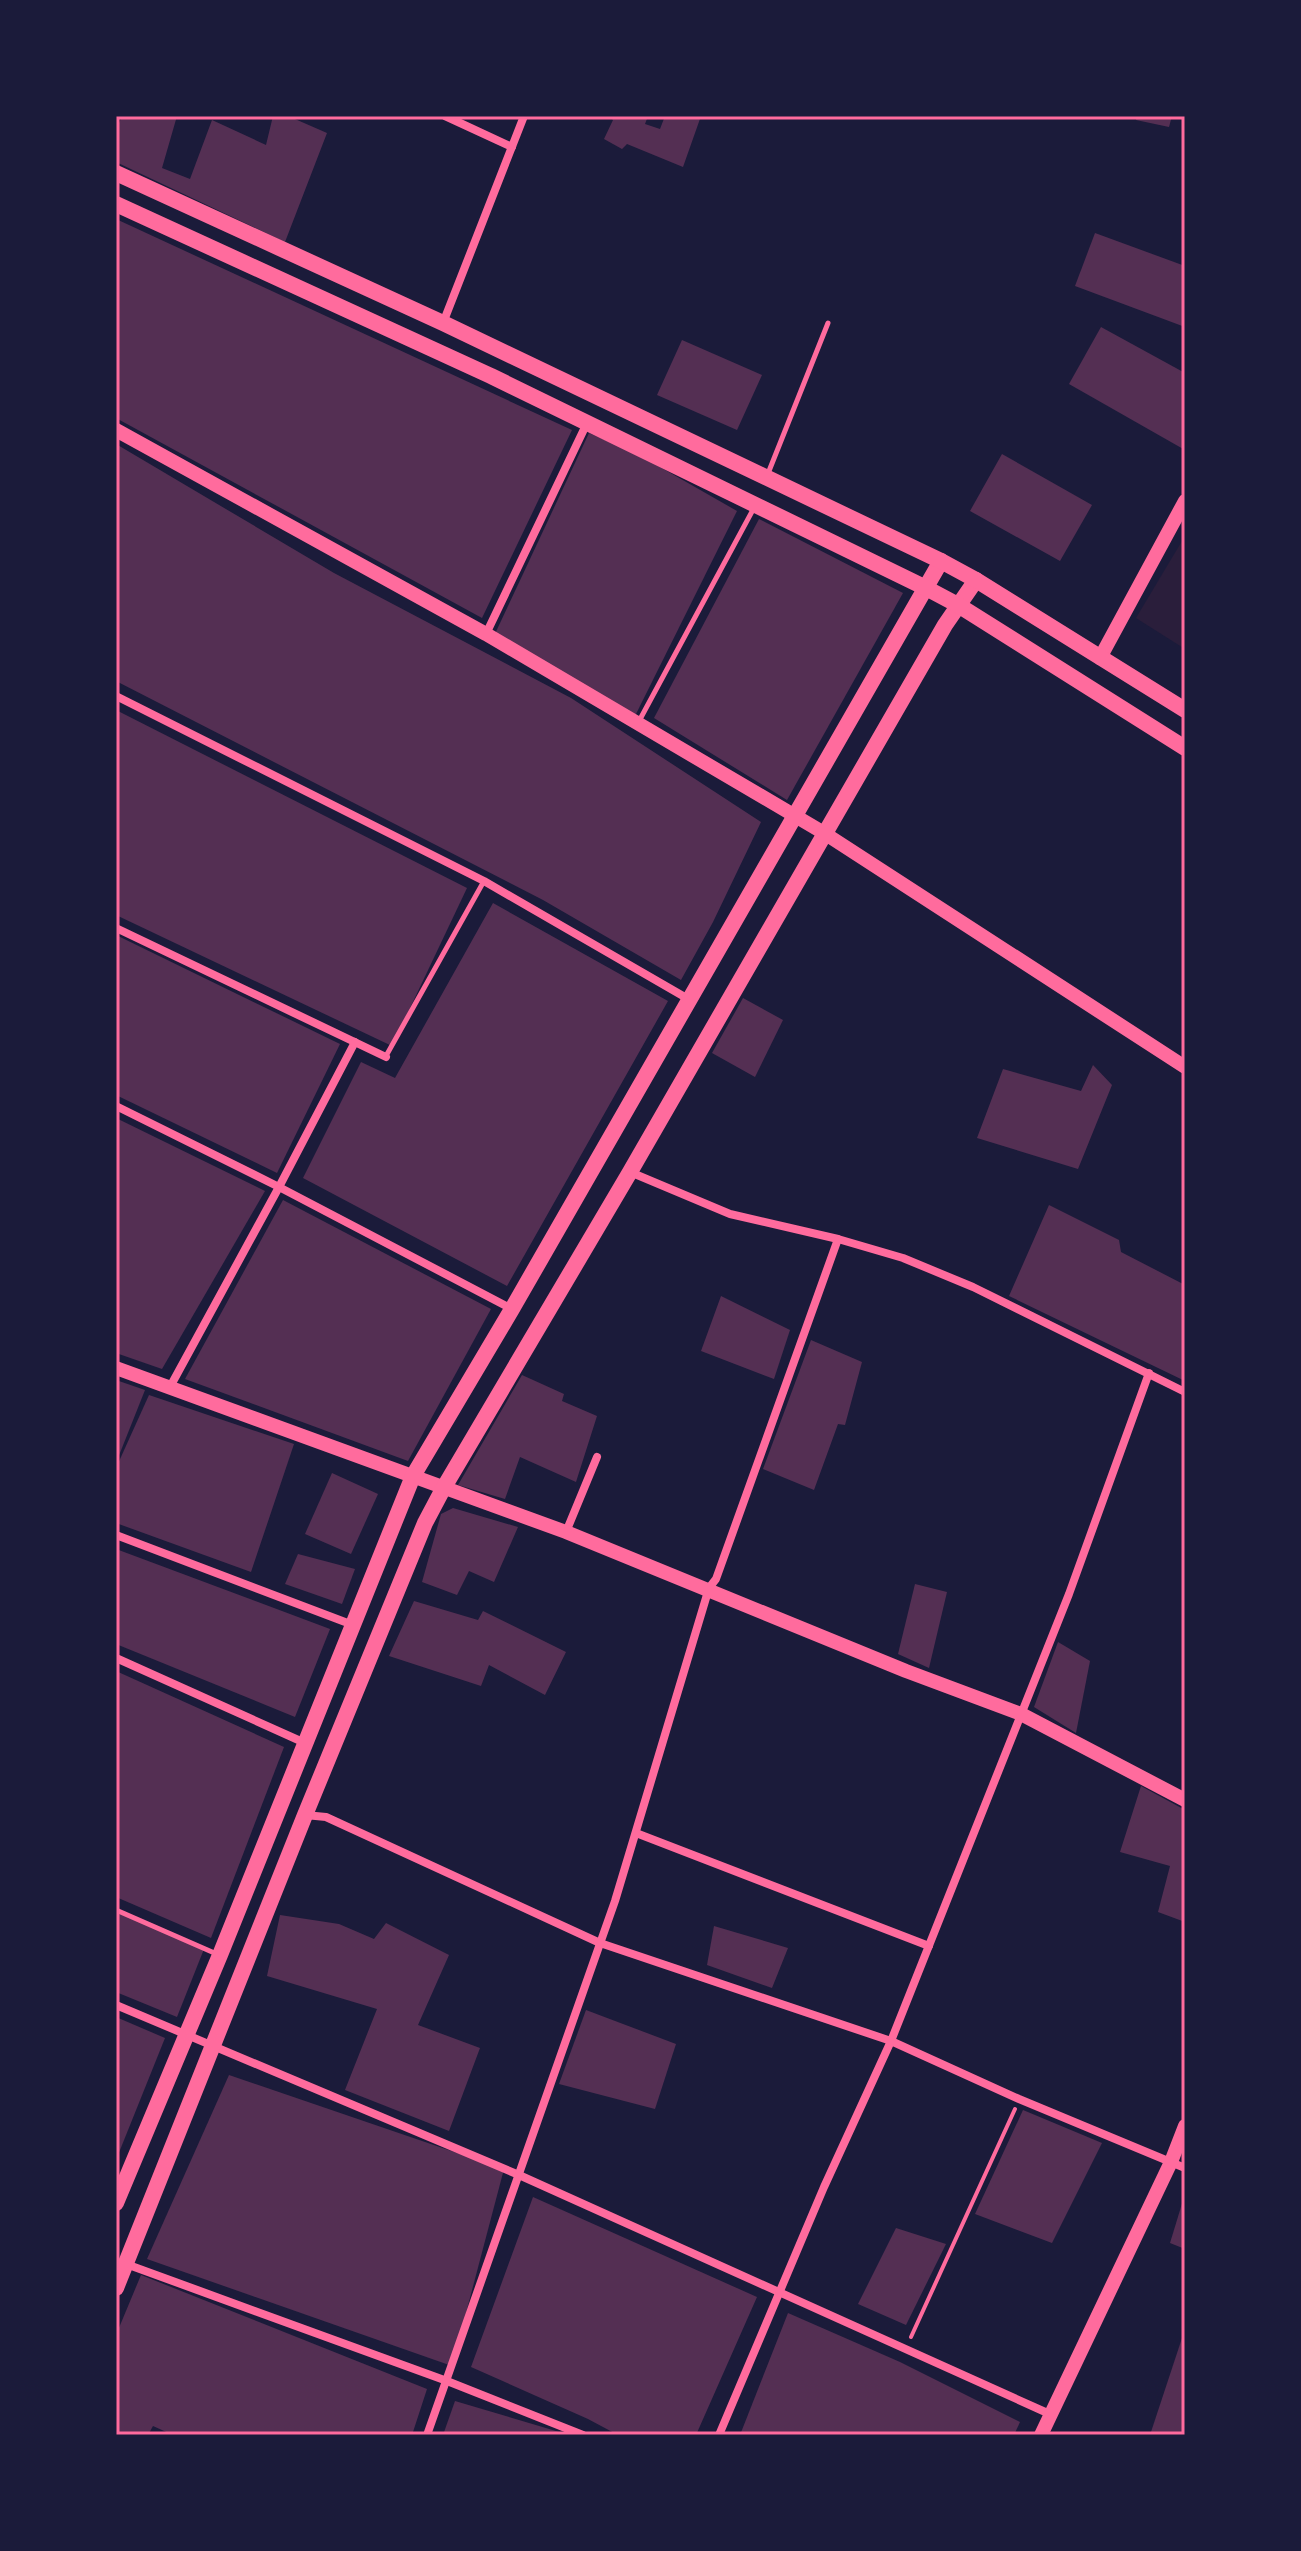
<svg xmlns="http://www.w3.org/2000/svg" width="1301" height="2551" font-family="Montserrat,sans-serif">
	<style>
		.green { fill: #2a1e3b }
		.building { fill: #542f53 }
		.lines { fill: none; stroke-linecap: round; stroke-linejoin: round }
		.path { stroke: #ff6b9d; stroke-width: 4 }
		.service { stroke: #ff6b9d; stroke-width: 5 }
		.minor { stroke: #ff6b9d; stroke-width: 8 }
		.tertiary { stroke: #ff6b9d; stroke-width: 14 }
		.secondary { stroke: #ff6b9d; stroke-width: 16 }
		.primary { stroke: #ff6b9d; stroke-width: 16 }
		.neatline { fill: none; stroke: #ff6b9d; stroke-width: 3 }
	</style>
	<rect width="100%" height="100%" fill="#1b1b3a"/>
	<!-- green -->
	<path class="green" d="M1185,536v113l-49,-31z"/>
	<!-- building -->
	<g class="building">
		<path d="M122,116h55l-15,52 28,11 22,-59 54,25 7,-29h15l39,17 -42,109 -169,-80v-32z"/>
		<path d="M609,116h39l-3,8 15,5 5,-13h36l-18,51 -56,-23 -5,5 -18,-10 9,-19z"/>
		<path d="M1137,116h35l-3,11 -33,-7z"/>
		<path d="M116,219l456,211 -90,188 -366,-200z"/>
		<path d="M1095,233l90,33v61l-110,-41z"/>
		<path d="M1101,327l84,46v77l-116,-66z"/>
		<path d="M682,340l80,35 -25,55 -80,-35z"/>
		<path d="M589,433l50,22 98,56 -104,209 -140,-82z"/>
		<path d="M116,444l218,129 237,125 190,124 -48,100 -32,58 -138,-80 -427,-219z"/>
		<path d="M1002,454l90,51 -32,56 -90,-50z"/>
		<path d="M759,519l144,74 -116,207 -133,-82z"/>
		<path d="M116,710l351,178 -75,158 -276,-131z"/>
		<path d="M493,903l175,98 -161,285 -204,-108 58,-116 34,16z"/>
		<path d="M116,935l224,109 -63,129 -161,-78z"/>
		<path d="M743,998l40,22 -28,57 -43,-24z"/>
		<path d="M1093,1065l19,20 -34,84 -101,-31 26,-69 78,22z"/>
		<path d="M116,1118l149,73 -103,178 -46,-16z"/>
		<path d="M283,1200l208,109 -83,152 -223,-82z"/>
		<path d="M1049,1205l70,35 2,12 64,33v96l-176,-85z"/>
		<path d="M721,1296l69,34 -16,49 -73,-28z"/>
		<path d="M811,1340l51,22 -17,63 -7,-1 -24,66 -51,-21z"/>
		<path d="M522,1375l42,19 -2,7 35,15 -21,66 -56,-25 -15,42 -47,-14z"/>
		<path d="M116,1380l29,10 -29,73z"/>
		<path d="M149,1395l145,49 -43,128 -135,-49v-55z"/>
		<path d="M332,1473l46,21 -27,60 -46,-20z"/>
		<path d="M453,1508l65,19 -24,55 -25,-11 -12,24 -35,-13 19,-68z"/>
		<path d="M116,1549l214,80 -35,88 -179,-73z"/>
		<path d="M298,1554l57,15 -13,35 -57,-20z"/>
		<path d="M915,1584l32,8 -18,76 -31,-14z"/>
		<path d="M414,1601l64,19 5,-9 83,41 -21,43 -56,-30 -8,21 -92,-30z"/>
		<path d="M1058,1642l32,19 -14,72 -42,-26z"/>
		<path d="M116,1671l168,76 -73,191 -95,-41z"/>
		<path d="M1141,1786l44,24v112l-27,-10 12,-46 -50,-14z"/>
		<path d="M116,1912l88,37 -27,68 -61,-25z"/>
		<path d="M280,1915l59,9 35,15 12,-16 63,32 -31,70 62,23 -31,83 -104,-41 32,-81 -110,-33z"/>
		<path d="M714,1926l74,22 -16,40 -65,-23z"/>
		<path d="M586,2010l90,34 -21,65 -96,-25z"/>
		<path d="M116,2017l49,21 -49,122z"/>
		<path d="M229,2075l275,94 -52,197 -305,-107z"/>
		<path d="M1023,2110l79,33 -50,100 -77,-29z"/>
		<path d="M533,2197l224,100 -61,138h-78l-30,-16 -117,-52z"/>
		<path d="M1184,2197h1v52l-15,-6z"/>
		<path d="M896,2228l50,16 -40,81 -48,-21z"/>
		<path d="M141,2275l286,114 -15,46h-239l-20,-9 -5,9h-32v-100z"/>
		<path d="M788,2313l112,49 120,60 -6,13h-274z"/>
		<path d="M1184,2332l1,103h-35z"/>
		<path d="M455,2401l111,33v1h-123z"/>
	</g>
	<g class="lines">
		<!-- path -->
		<path class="path" d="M911,2337l104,-228"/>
		<!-- service -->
		<g class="service">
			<path d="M767,476l61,-153"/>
			<path d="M638,723l117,-217"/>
			<path d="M386,1056l98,-175"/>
			<path d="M116,1910l103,45"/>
		</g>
		<!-- minor -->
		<g class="minor">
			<path d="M445,116l67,31"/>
			<path d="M443,323l81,-207"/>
			<path d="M486,634l101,-211"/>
			<path d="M116,696l368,185 206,119"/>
			<path d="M116,928l270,129"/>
			<path d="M116,1106l163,81 233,122"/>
			<path d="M630,1172l100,42 108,25 65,19 70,29 212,105"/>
			<path d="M170,1387l109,-200 76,-145"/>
			<path d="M566,1532l31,-75"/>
			<path d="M116,1535l237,90"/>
			<path d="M116,1658l189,85"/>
			<path d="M305,1815l21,2 274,126 291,98 128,58 166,69"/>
			<path d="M636,1833l293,113"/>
			<path d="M116,2005l403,170 533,240"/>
			<path d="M126,2264l321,117 136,54"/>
			<path d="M427,2435l188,-534 94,-313 7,-9 122,-340"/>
			<path d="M719,2435l105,-248 67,-146 178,-447 80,-221"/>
		</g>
		<!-- tertiary -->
		<g class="tertiary">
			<path d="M116,430l370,204 338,199 361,234"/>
			<path d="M1100,658l85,-157"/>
			<path d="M116,1368l450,164 340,139 115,43 164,86"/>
			<path d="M1041,2435l130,-273 14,-36"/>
		</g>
		<!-- secondary -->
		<g class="secondary">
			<path d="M116,2203l104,-248 193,-479 99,-167 429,-748"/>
			<path d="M116,2288l189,-473 120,-292 18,-34 187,-317 315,-547 31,-45"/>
		</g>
		<!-- primary -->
		<g class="primary">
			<path d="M116,173l327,150 498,238 35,19 209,130"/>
			<path d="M116,204l375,172 435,212 32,17 227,143"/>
		</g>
	</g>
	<!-- border -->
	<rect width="1301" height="2551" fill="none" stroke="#1b1b3a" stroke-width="236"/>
	<rect x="118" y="118" width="1065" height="2315" class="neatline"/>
</svg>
